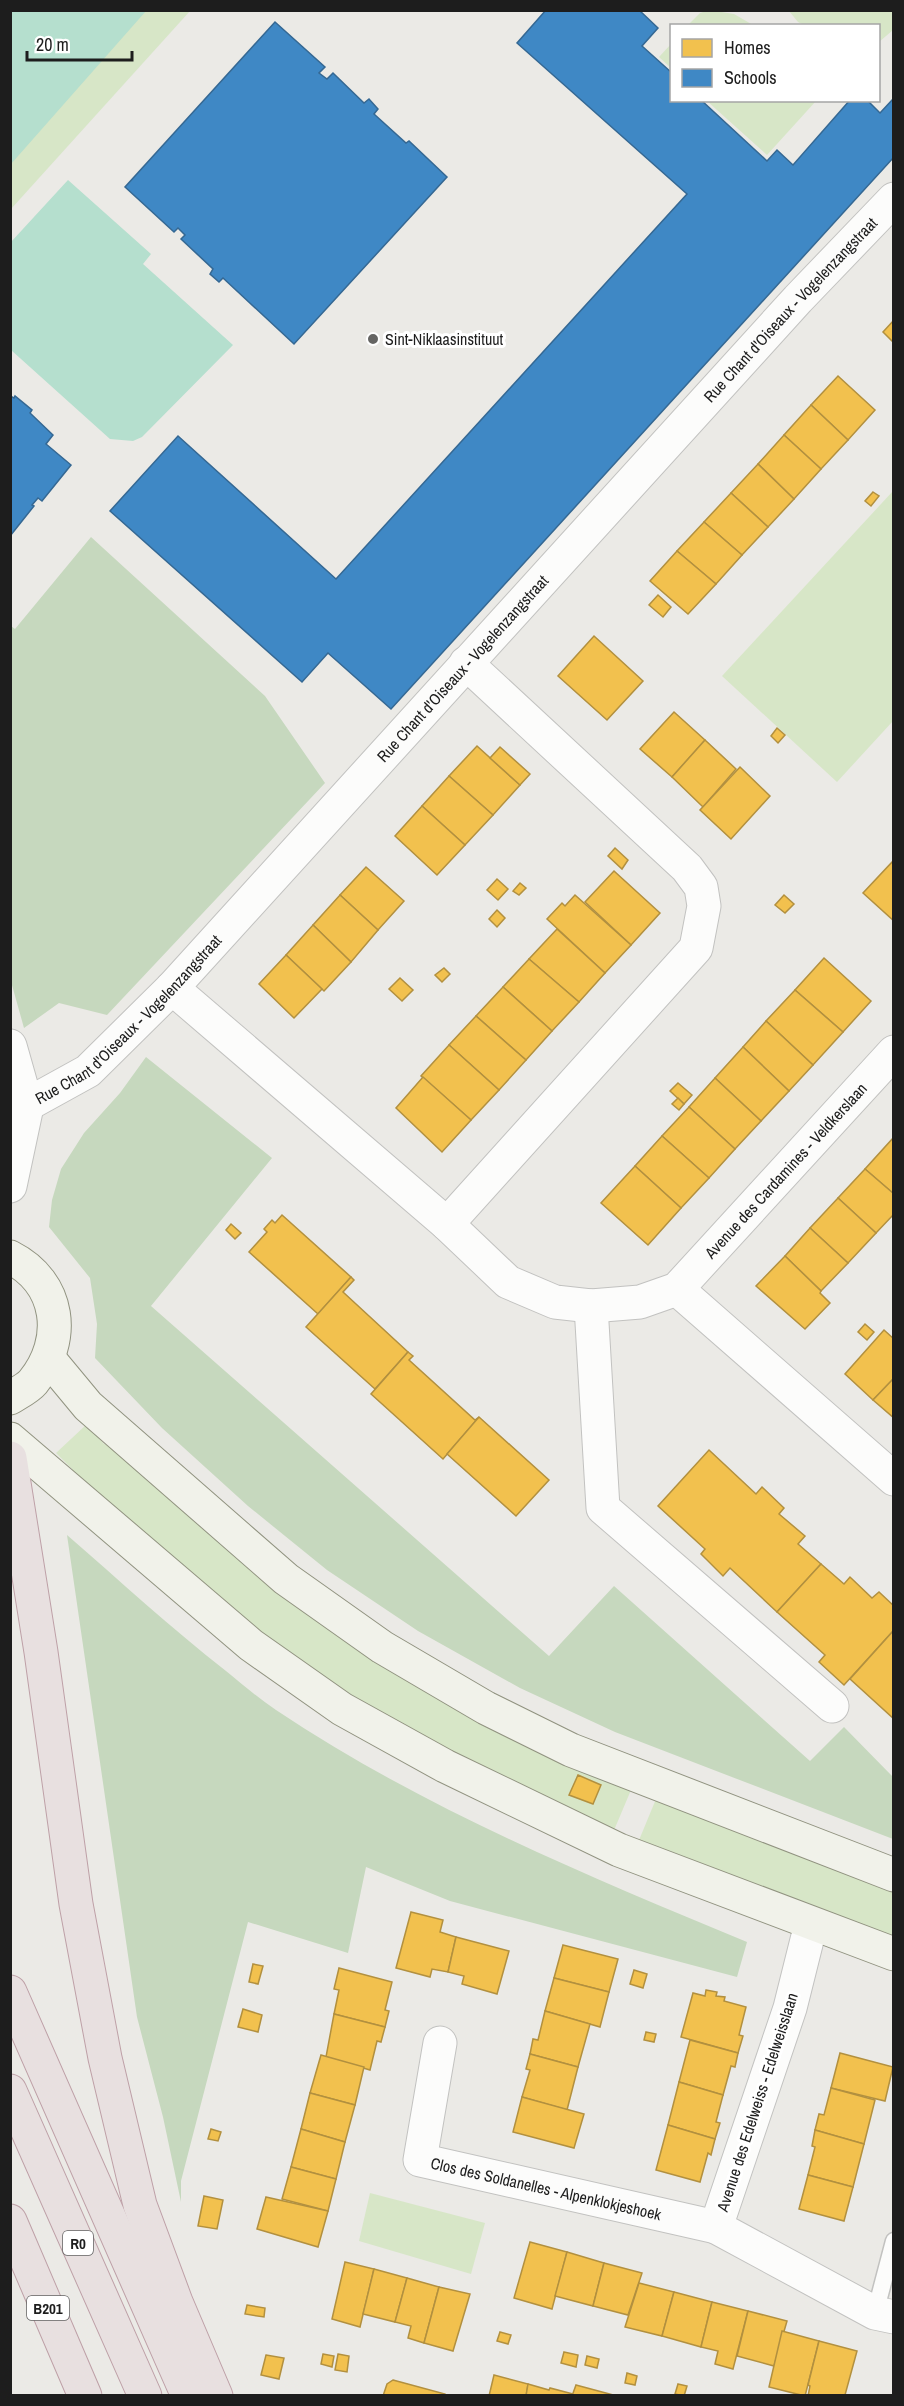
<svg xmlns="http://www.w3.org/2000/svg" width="904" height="2406" font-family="'Archivo Narrow',sans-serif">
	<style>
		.grass { fill: #d7e6c7 }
		.forest { fill: #c6d8be }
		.pitch { fill: #b5dfce }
		.homes { fill: #f2c14e; stroke: #b2903f; stroke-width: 1.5 }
		.schools { fill: #3f88c5; stroke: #356893; stroke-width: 1.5 }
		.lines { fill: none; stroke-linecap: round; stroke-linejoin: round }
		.lane-casing { stroke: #c2c2c0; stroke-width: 19 }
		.street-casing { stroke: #c2c2c0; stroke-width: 35 }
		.secondary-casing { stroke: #919380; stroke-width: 35 }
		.highway-casing { stroke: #bea0a7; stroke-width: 35 }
		.lane { stroke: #fcfcfb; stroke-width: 16 }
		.street { stroke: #fcfcfb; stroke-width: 33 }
		.secondary { stroke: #f1f2ea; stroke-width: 33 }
		.highway { stroke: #e8e0e0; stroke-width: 33 }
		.poi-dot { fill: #656563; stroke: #fff; stroke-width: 2 }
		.labels { text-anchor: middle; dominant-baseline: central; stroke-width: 6; stroke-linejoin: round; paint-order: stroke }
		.shield { fill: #fff; stroke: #616161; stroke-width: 1.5 }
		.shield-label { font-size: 15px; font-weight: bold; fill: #1d1d1d }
		.street-label { font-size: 16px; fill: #1d1d1d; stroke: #fff }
		.poi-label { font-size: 16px; fill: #1d1d1d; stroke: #fff; text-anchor: start }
	</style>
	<rect width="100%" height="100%" fill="#ebeae6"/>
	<!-- grass -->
	<g class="grass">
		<path d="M709,10l25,4 19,11h-65l12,-12z"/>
		<path d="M11,11h179l-179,198z"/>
		<path d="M789,11h104v19l-14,12 -1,-16 -74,-1 -6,-3z"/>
		<path d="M671,44v24l-12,-11z"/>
		<path d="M707,101h109l-49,54z"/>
		<path d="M893,491v230l-56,61 -115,-106z"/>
		<path d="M87,1424l17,20 9,2 117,105 401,239 -19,45 -242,-124 -75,-50 -219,-182 -4,-10 -16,-16z"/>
		<path d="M656,1799l237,89v56l-256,-99z"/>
		<path d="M370,2193l115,30 -14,51 -112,-33z"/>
	</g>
	<!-- forest -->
	<g class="forest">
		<path d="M91,537l174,159 60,87 -218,232 -48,-12 -35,25 -14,-50 1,-352 4,3z"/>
		<path d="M146,1057l126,101 -121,148 398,350 65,-70 196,175 34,-34 49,50v62l-278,-107 -95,-44 -102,-57 -91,-61 -79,-64 -86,-78 -67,-70 2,-34 -7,-46 -41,-51 3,-27 9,-31 23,-36 36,-40z"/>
		<path d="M67,1535c53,46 104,93 159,136 16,13 32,27 50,39 145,97 309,165 471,232l-10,35 -287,-76 -84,-34 -18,86 -100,-31 -67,259v21l-18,-85 -26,-100z"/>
	</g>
	<!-- pitch -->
	<g class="pitch">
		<path d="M11,10l135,1 -135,153 -1,-153z"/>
		<path d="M68,180l83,74 -8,10 90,81 -91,92 -9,4 -23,-2 -99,-89v-108z"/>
	</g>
	<!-- homes -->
	<g class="homes">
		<path d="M893,321l1,21h-1l-10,-10z"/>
		<path d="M838,376l37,34 -27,30 -37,-35z"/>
		<path d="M811,405l37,35 -27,29 -37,-34z"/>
		<path d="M784,435l37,34 -27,30 -36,-35z"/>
		<path d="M758,464l36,35 -26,28 -37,-34z"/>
		<path d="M873,492l6,4 -8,10 -6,-5z"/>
		<path d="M731,493l37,34 -26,28 -38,-33z"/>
		<path d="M704,522l38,33 -26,29 -39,-33z"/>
		<path d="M677,551l39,33 -28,30 -38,-33z"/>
		<path d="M658,595l13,12 -8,10 -14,-12z"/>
		<path d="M594,636l49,45 -36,39 -49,-44z"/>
		<path d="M674,712l31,28 -33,37 -32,-28z"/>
		<path d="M777,728l8,7 -7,8 -7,-7z"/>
		<path d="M705,740l31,29 -33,38 -31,-30z"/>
		<path d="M477,746l43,39 -27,30 -44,-39z"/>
		<path d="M500,747l30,27 -10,11 -30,-27z"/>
		<path d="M740,767l30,29 -39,43 -31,-29z"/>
		<path d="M449,776l44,39 -28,30 -43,-39z"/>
		<path d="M422,806l43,39 -28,30 -42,-39z"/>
		<path d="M615,848l13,12 -6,9 -14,-13z"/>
		<path d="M894,860v61l-31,-28z"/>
		<path d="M366,867l38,34 -26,29 -38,-35z"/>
		<path d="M614,871l46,42 -29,32 -46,-43z"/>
		<path d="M497,879l11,10 -10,11 -11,-10z"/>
		<path d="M520,883l6,5 -7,7 -6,-4z"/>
		<path d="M340,895l38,35 -27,32 -38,-37z"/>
		<path d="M575,895l56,50 -26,28 -58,-54 15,-16 3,3z"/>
		<path d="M784,895l10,9 -9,9 -10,-8z"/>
		<path d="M497,910l8,8 -8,9 -8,-8z"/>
		<path d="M313,925l38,37 -27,29 -38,-36z"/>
		<path d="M557,929l48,44 -26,29 -50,-43z"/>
		<path d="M286,955l36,34 -28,29 -35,-34z"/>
		<path d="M824,958l47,43 -28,31 -48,-42z"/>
		<path d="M529,959l50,43 -27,29 -49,-44z"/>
		<path d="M444,968l6,6 -8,8 -7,-7z"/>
		<path d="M400,978l13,12 -11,11 -13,-12z"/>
		<path d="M503,987l49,44 -26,29 -50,-44z"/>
		<path d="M795,990l48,42 -30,33 -47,-44z"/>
		<path d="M476,1016l50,44 -27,30 -50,-45z"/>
		<path d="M766,1021l47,44 -24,26 -46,-44z"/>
		<path d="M449,1045l50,45 -28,30 -50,-44z"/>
		<path d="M743,1047l46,44 -28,30 -46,-43z"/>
		<path d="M423,1077l48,43 -29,32 -46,-44z"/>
		<path d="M715,1078l46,43 -26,28 -46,-42z"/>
		<path d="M678,1083l14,12 -8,9 -14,-13z"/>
		<path d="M678,1098l6,6 -5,6 -7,-6z"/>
		<path d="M689,1107l46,42 -26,29 -47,-42z"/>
		<path d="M662,1136l47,42 -28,30 -46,-42z"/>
		<path d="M894,1137v57l-29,-25z"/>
		<path d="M635,1166l46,42 -33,37 -47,-42z"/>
		<path d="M865,1169l29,25v20l-18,19 -38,-35z"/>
		<path d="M838,1198l38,35 -28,30 -38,-35z"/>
		<path d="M282,1215l69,62 -33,37 -69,-62 18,-20 -3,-3 8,-9 3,3z"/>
		<path d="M231,1224l10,9 -6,6 -9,-9z"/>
		<path d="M810,1228l38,35 -27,28 -36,-35z"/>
		<path d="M785,1256l36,35 -1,2 10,10 -25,26 -49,-43z"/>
		<path d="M351,1277l3,3 -11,12 65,60 -33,37 -69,-62z"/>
		<path d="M865,1324l9,8 -7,8 -9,-8z"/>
		<path d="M884,1330l10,9v39l-21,22 -28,-26z"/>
		<path d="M408,1352l5,4 -4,4 66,60 4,-3 -36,42 -72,-65z"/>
		<path d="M894,1378v40l-21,-18z"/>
		<path d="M479,1417l70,63 -33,36 -69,-62z"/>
		<path d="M709,1450l47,44 6,-7 22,21 -5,6 26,22 -7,8 23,20 -44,48 -47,-44 -7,8 -22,-22 4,-5 -47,-43z"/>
		<path d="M821,1564l23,20 6,-7 22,21 7,-6 15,14v24l-50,55 -25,-23 6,-7 -48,-43z"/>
		<path d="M894,1630v89l-44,-40z"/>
		<path d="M578,1775l23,10 -8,19 -24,-9z"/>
		<path d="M411,1912l32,8 -3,12 16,5 -8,35 -16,-3 -2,8 -34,-9z"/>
		<path d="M456,1937l53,14 -12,43 -35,-10 2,-8 -16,-4z"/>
		<path d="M563,1945l55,14 -9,33 -55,-14z"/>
		<path d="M253,1964l10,2 -5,18 -9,-2z"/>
		<path d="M339,1968l53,14 -7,28 4,1 -4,16 -51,-13 5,-24 -5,-1z"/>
		<path d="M634,1970l13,4 -4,14 -13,-4z"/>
		<path d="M554,1978l55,14 -9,35 -55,-16z"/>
		<path d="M706,1990l11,2 -1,4 9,1 -1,4 22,6 -7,28 4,1 -5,17 -57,-16 12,-44 12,3z"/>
		<path d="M243,2009l19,6 -4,17 -20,-5z"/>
		<path d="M545,2011l45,13 -12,43 -48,-13 3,-15 5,1z"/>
		<path d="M334,2014l51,13 -4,15 -4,-1 -7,29 -44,-13z"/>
		<path d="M646,2032l10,2 -2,8 -10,-2z"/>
		<path d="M690,2040l48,13 -3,14 -4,-1 -8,29 -44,-13z"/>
		<path d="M840,2053l53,14 -8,34 -54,-13z"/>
		<path d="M530,2054l48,13 -11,43 -45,-13 8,-27 -4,-1z"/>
		<path d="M321,2055l43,12 -9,38 -45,-12z"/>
		<path d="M679,2082l44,13 -7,27 4,1 -5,16 -47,-14z"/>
		<path d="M831,2088l44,12 -11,44 -49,-14 4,-16 5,1z"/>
		<path d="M310,2093l45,12 -10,37 -44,-13z"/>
		<path d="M522,2097l62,17 -10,34 -61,-16z"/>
		<path d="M668,2125l47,14 -4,16 -3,-2 -8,29 -44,-12z"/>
		<path d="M211,2129l10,3 -3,9 -10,-2z"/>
		<path d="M301,2129l44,13 -9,37 -45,-12z"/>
		<path d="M815,2130l49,14 -11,43 -45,-12 7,-28 -3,-1z"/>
		<path d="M291,2167l45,12 -8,32 -46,-12z"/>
		<path d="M808,2175l45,12 -9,34 -45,-12z"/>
		<path d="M204,2196l19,4 -6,29 -19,-3z"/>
		<path d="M266,2197l62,14 -10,36 -61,-18z"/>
		<path d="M530,2242l37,10 -15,57 -38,-11z"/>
		<path d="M567,2252l37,11 -11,43 -38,-10z"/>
		<path d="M345,2262l29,7 -14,58 -28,-8z"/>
		<path d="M604,2263l38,10 -14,42 -35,-9z"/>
		<path d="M374,2269l33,9 -12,44 -32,-8z"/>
		<path d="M407,2278l32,9 -15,56 -16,-5 3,-12 -16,-4z"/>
		<path d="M639,2283l35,9 -12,44 -37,-9z"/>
		<path d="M439,2287l31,7 -17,57 -29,-8z"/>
		<path d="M674,2292l38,10 -11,45 -39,-11z"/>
		<path d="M712,2302l36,9 -15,58 -18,-5 3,-13 -17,-4z"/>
		<path d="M247,2305l18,3 -1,9 -19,-3z"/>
		<path d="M748,2311l39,10 -13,45 -37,-10z"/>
		<path d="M782,2331l37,10 -14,55 -36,-9z"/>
		<path d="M500,2332l11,3 -3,9 -11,-3z"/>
		<path d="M819,2341l38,10 -12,44 -37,1 2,-10 -2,-1z"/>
		<path d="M564,2352l14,3 -2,12 -15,-4z"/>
		<path d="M323,2354l11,2 -2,11 -11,-3z"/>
		<path d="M338,2354l11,2 -2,16 -12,-2z"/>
		<path d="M266,2355l18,3 -5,21 -18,-4z"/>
		<path d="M587,2356l12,3 -2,9 -12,-3z"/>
		<path d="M627,2373l10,3 -2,9 -10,-2z"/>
		<path d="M494,2375l34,9 -2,12h-37z"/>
		<path d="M393,2380l52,14v2h-62l4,-12z"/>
		<path d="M528,2384l21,6 1,-2 23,6 -1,2h-46z"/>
		<path d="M678,2384l9,2 -3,10 -9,-2z"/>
		<path d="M576,2385l41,11h-45z"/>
	</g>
	<!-- schools -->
	<g class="schools">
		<path d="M546,10h93l19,18 -16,18 30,27v27h29l66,61 10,-11 16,15 57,-65h17l13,13 14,-15v59l-503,552 -63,-56 -26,29 -192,-171 68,-75 158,143 351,-385 -170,-151z"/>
		<path d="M275,22l50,45 -6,6 8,6 6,-6 31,30 5,-4 9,10 -4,5 32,29 3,-2 38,36 -153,167 -71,-66 -4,4 -9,-8 3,-5 -32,-30 4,-4 -7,-7 -4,4 -49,-45z"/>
		<path d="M10,396l4,2 1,-2 17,14 -2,3 23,22 -7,9 25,21 -29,36 -4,-3 -6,7 2,1 -24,30z"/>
	</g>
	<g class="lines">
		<!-- lane casing -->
		<g class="lane-casing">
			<path id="lane" d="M875,2313l19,-72"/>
		</g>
		<!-- street casing -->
		<g class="street-casing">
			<g id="street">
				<path id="s1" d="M172,988l275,236 61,58 47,20 36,4 49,-4 37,-13 217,-237"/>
				<path d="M10,1046l17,60 -17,80"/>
				<path id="s2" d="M10,1114l78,-43 84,-83 626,-689 96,-100"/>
				<path d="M447,1224l249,-276 8,-42 -3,-19 -14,-19 -221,-205"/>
				<path d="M677,1289l217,190"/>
				<path d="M591,1306l12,202 229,198"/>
				<path d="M811,1924l-21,84 -74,219 159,86 19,4"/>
				<path id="s3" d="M440,2043l-20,117 296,67"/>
			</g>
		</g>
		<!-- secondary casing -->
		<g class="secondary-casing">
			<g id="secondary">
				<path d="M10,1257c51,26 57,83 23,125 -5,6 -15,11 -23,16"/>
				<path d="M49,1359l39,47 198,173 96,68 104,61 85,42 323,125"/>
				<path d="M10,1439l241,206 91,64 103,57 174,84 275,104"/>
			</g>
		</g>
		<!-- highway casing -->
		<g class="highway-casing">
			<g id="highway">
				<path d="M10,1458l31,194 35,252 29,154 35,147 36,97 40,94"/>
				<path d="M10,1992l178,404"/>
				<path d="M10,2091l135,305"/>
				<path d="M10,2221l75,175"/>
			</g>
		</g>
		<!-- lane -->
		<use href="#lane" class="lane"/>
		<!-- street -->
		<use href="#street" class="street"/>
		<!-- secondary -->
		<use href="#secondary" class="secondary"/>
		<!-- highway -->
		<use href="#highway" class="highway"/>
	</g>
	<!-- markers -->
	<circle class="poi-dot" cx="373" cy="339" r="6"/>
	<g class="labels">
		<!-- shield labels -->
		<g class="shield">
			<rect x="63" y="2231" width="30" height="24" rx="4.5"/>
			<rect x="27" y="2296" width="42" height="24" rx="4.5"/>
		</g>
		<g class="shield-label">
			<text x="78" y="2243">R0</text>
			<text x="48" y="2308">B201</text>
		</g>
		<!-- street labels -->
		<g class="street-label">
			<text stroke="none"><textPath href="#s2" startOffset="1125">Rue Chant d'Oiseaux - Vogelenzangstraat</textPath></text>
			<text stroke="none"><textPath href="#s2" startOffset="639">Rue Chant d'Oiseaux - Vogelenzangstraat</textPath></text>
			<text stroke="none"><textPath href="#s2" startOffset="153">Rue Chant d'Oiseaux - Vogelenzangstraat</textPath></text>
			<text stroke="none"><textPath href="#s1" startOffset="783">Avenue des Cardamines - Veldkerslaan</textPath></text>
			<text transform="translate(757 2102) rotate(-72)">Avenue des Edelweiss - Edelweisslaan</text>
			<text stroke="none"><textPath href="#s3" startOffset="248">Clos des Soldanelles - Alpenklokjeshoek</textPath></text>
		</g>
		<!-- poi labels -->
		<g class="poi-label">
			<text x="385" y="339">Sint-Niklaasinstituut</text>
		</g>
	</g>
	<!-- border -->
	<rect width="904" height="2406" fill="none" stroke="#1d1d1d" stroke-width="24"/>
	<!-- legend -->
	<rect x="670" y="24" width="210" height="78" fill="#ffffff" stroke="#a5a5a5" stroke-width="1.5"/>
	<rect x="682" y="39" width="30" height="18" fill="#f2c14e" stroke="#a5a5a5" stroke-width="1.5"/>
	<text x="724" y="54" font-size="18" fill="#1d1d1d">Homes</text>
	<rect x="682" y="69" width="30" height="18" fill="#3f88c5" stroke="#a5a5a5" stroke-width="1.5"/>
	<text x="724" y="84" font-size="18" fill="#1d1d1d">Schools</text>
	<!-- scale -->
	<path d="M27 51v9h105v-9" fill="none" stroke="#1d1d1d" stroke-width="3"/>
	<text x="36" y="51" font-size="18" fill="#1d1d1d" stroke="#ffffff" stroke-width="4.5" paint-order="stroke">20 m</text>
</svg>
